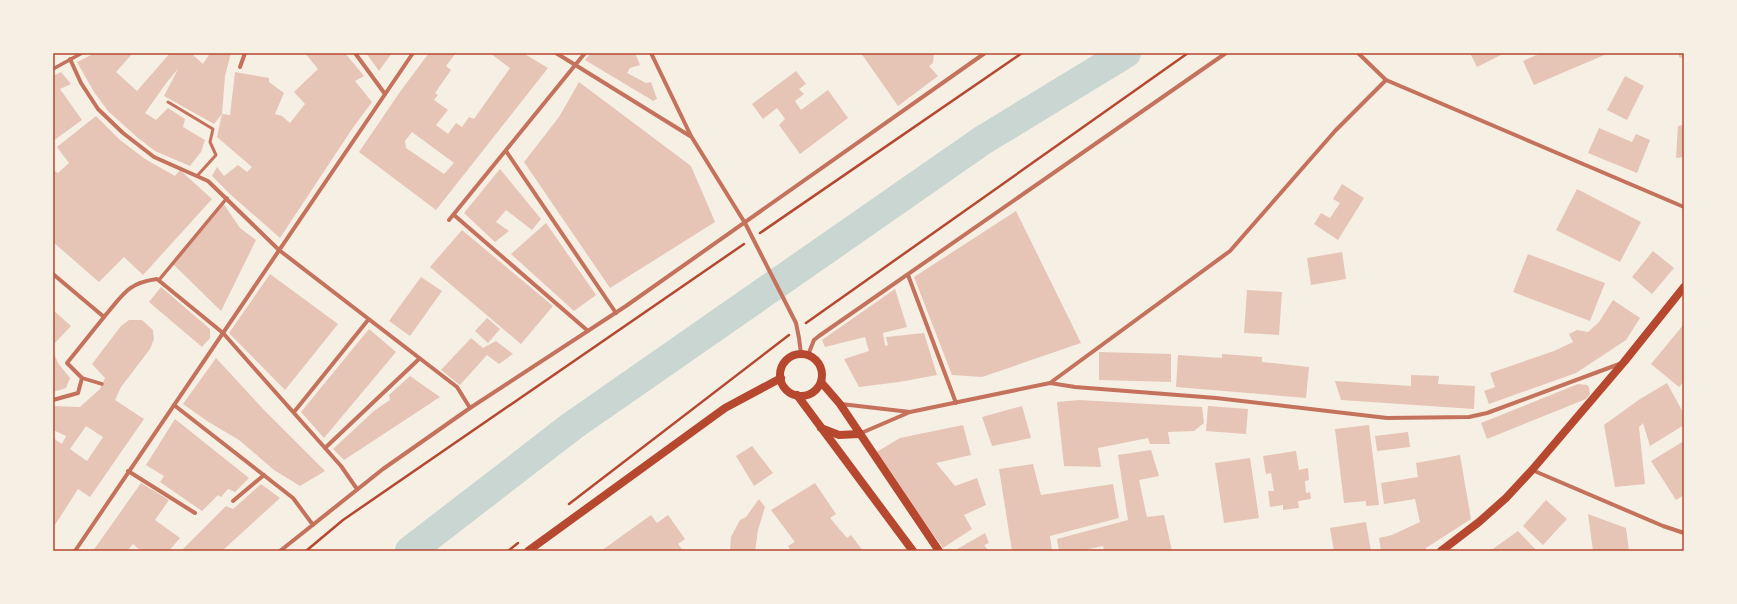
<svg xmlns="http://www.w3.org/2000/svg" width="1737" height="604" font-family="Mulish,sans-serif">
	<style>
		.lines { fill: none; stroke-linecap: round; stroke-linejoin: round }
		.river { stroke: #c9d6d2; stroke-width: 30 }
		.building { fill: #e6c5b7; fill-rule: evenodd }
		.path { stroke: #b5482f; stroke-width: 2.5 }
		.service { stroke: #c5725c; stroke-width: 3 }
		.pedestrian { stroke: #c5725c; stroke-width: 3.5 }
		.minor { stroke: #c5725c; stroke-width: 4 }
		.secondary { stroke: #b5482f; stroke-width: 8 }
		.neatline { fill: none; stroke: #b5482f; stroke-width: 1.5 }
	</style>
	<rect width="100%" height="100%" fill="#f6efe4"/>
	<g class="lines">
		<!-- river -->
		<path class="river" d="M410,551l162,-125 411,-286 143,-87"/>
	</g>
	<!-- building -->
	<g class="building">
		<path d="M95,53h38l-17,19 21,19 33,-38h24l-1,2 10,9 7,-11h21l-6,23 -3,38 8,1 5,-43 34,6v4l15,11 -9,21 7,2 8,7 15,-19 -11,-12 24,-23 -13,-16h40l19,23 -9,5 17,21 -20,27 -72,109 -50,-44 -18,-18 5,-9 7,9 14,-11 9,7 5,-5 -35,-30 5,-23 -8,10 -50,-28 14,-27 -11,13 -22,31 11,7 12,-12 17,11 -2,8 22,13 -4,12 -11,14 -35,-15 -17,-13 -30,-27 -14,-19 -17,-30z"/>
		<path d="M366,53h26l-13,18z"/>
		<path d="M429,53h27l-10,13 5,4 -16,23 3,2 -4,5 14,10 -12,15 12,9 8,-11 6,4 7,-10 5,2 36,-51 -20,-15h33l25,15 -112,142 -77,-58 43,-63zM412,132l42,31 -10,11 -38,-26 -1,-7z"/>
		<path d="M591,53h44l5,12 -10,3 -3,5 19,10 5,-1 6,17 -4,2 -3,-2 -65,-39z"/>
		<path d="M861,53h73l-1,10 -4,3 9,10 -40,30z"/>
		<path d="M1470,53h32l1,1 -26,13z"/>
		<path d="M1541,53h68l-75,32 -11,-24z"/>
		<path d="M1679,53h5v6l-5,-2z"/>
		<path d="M796,71l10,13 -7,5 5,5 -9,7 6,9 27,-20 20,28 -48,36 -21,-29 6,-6 -8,-11 -14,11 -11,-15z"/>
		<path d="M61,72l10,12 -11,5 22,31 -29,21v-65z"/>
		<path d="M1625,76l19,10 -17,34 -20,-10z"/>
		<path d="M579,82l112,84 24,56 -105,66 -86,-126 35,-45z"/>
		<path d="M96,116l24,24 25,19 30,17 5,-6 32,29 -69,76 -19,-18 -25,25 -46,-40v-72l5,3 11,-10 -12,-16z"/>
		<path d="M1684,125v32l-8,1 2,-32z"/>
		<path d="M1599,128l33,14 4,-8 14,6 -13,33 -49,-20z"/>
		<path d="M500,169l41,50 -9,11 -26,-20 -10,12 13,9 -14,11 -31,-29z"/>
		<path d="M1342,184l22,14 -26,42 -24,-16 7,-11 9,5 10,-15 -7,-4z"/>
		<path d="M1577,189l64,33 -21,40 -64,-32z"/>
		<path d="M223,203l17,25 16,12 -35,71 -48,-47z"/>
		<path d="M1016,211l65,132 -99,34 -30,-2 -38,-98z"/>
		<path d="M546,223l50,72 -22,16 -63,-57z"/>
		<path d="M462,230l91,76 -32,38 -91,-77z"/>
		<path d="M1653,251l21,17 -22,26 -20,-17z"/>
		<path d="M1342,252l4,27 -35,6 -4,-27z"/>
		<path d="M1528,254l77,29 -15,38 -77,-29z"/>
		<path d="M270,274l68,50 -53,66 -56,-57z"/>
		<path d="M421,277l21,14 -32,45 -21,-15z"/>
		<path d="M161,287l49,42v9l-8,9 -53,-45z"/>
		<path d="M895,289l12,38 -24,6 2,13 3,-1 -2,-8 38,-4 13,42 -38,7 -40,5 -15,-28 25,-8 -4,-14 -40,10 -3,-7z"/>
		<path d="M1247,290l35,2 -3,43 -35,-2z"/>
		<path d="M1613,300l27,18 -14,22 -50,33 -87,31 -5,-13 11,-4 -5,-14 64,-22 19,-9 -4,-8 8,-4 11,2 11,-10z"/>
		<path d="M53,310l18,16 -18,19z"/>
		<path d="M487,318l13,11 -12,14 -13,-12z"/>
		<path d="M129,320h13l11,10 1,9 -4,10 -29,38 -6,13 29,19 -54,78 -12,-8 -25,39v-90l9,6 4,-8 -13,-6v-24l27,1 20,-18 5,-11 -13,-14 29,-38zM86,426l17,11 -16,24 -17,-12z"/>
		<path d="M1684,324v57l-5,6 -28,-23z"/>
		<path d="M369,329l27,23 -72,86 -23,-26z"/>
		<path d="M471,338l12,10 13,-7 17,13 -14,10 -12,-9 -27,30 -19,-15z"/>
		<path d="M53,351l5,12 12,15 -4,10 -13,4z"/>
		<path d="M1099,352l72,2v28l-72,-2z"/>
		<path d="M1222,354l40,3v5l47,5 -3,31 -130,-11 2,-32 44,3z"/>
		<path d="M216,358l48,52 61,61 -25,15 -26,-16 -35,-30 -32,-19 -24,-17z"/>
		<path d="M1411,375l28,1 -1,8 37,2 -1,23 -133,-9 -6,-19 76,5z"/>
		<path d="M410,376l30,21 -96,63 -11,-11 42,-39 15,-10 -1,-5z"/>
		<path d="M1667,383l17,31v11l-34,21 -7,-23 -4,4 6,57 -30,3 -11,-62 36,-26z"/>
		<path d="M1578,384l9,1 2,2 1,7 -4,5 -99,40 -6,-16z"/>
		<path d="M1079,400l123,7 2,16 -10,8 -26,1 2,12h-20l-2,-6 -50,10 3,19 -37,-1 -7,-64z"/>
		<path d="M1022,406l9,32 -39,8 -10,-29z"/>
		<path d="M1208,406l40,3 -2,25 -40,-3z"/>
		<path d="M175,419l74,59 -14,14 -7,-3 -7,8 -3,-2 -16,16 -42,-29 4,-6 -18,-11z"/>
		<path d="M963,425l8,30 -35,8 19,23 22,-8 9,27 -22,10 8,14 -29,19 -68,-95 25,-15z"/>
		<path d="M1369,425l10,80 -13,1v-5l-22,2 -9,-74z"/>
		<path d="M1408,432l2,15 -33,4 -2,-15z"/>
		<path d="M1684,441v54l-8,5 -25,-39z"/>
		<path d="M752,446l21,27 -19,13 -18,-30z"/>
		<path d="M1151,450l8,26 -20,4 8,37 17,-2 8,36h-68l-1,-5 -24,5h-20l-2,-12 71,-19 -10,-65z"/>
		<path d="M1296,451l3,19 9,-2 1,12 -4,1 1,12 4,-1 1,7 -13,2 1,7 -16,2v-5l-13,2 -2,-16h6l-3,-18 -5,1 -3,-18z"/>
		<path d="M1460,455l11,64 -45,29v3h-45l-2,-13 13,-3 28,-13 -5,-23 -31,5 -3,-21 37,-6 -2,-14z"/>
		<path d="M1250,458l9,60 -35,5 -9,-60z"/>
		<path d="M1033,464l8,31 72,-11 6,34 -69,18 2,15h-40l-13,-82z"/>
		<path d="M141,483l28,17 -14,20 25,18 -11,13h-28l-8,-7 -6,7h-34z"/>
		<path d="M815,483l21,31 -6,4 17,20 4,-3 12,16h-72l-3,-5 7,-4 -24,-32z"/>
		<path d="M261,484l19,14 -58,53h-41l45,-45 7,3z"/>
		<path d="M759,499l6,8 -7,23 -3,21h-25l1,-14 9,-17 6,-3z"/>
		<path d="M1546,500l21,19 -24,26 -20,-19z"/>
		<path d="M1588,514l38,14 3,23h-36z"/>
		<path d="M651,515l6,8 11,-8 17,24 -7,5 5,7h-82z"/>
		<path d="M1366,522l5,29h-37l-4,-23z"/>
		<path d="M1518,531l19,20h-47z"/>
		<path d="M985,533l4,10 -5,2 5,6h-35z"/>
	</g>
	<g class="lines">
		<!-- path -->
		<g class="path">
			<path d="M760,233l262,-180"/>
			<path d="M806,323l382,-270"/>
			<path d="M569,504l220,-169"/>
			<path d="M306,551l37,-31 401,-276"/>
			<path d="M508,551l10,-8"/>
		</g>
		<!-- service -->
		<path class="service" d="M168,102l45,27 -3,13 6,13 -19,21"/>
		<!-- pedestrian -->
		<g class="pedestrian">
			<path d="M53,69l29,-16"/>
			<path d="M159,280l68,-82"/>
			<path d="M82,378l20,6"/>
		</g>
		<!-- minor -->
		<g class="minor">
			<path d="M355,53l30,41"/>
			<path d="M556,53l134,83"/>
			<path d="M651,53l40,83 54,87 51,100 3,15 2,16"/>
			<path d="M1358,53l28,27 298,127"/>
			<path d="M70,59l11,24 17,26 25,24 31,24 54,24 71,69 178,137 13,21"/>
			<path d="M240,67l5,-14"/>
			<path d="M506,151l110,162"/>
			<path d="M454,215l134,116"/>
			<path d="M449,220l136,-167"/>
			<path d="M53,274l51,43c19,-22 23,-34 53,-38l66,54 118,133 16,23"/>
			<path d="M908,275l48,128"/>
			<path d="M808,355l6,-15 5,-4 407,-283"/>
			<path d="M1050,383l180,-132 105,-120 51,-51"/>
			<path d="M53,400l25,-7 4,-15 -15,-15 37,-46"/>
			<path d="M841,404l69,8"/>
			<path d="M174,405l119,93 20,27"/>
			<path d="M294,412l74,-92"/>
			<path d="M859,434l51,-22 140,-29 25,4 141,11 171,20 82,-1 18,-4 135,-50"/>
			<path d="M325,448l94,-89"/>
			<path d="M1532,470l131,56 21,7"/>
			<path d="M128,471l67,42"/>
			<path d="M233,501l31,-26"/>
			<path d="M75,551l338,-498"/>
			<path d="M280,551l103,-82 87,-61 156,-102 359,-253"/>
		</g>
		<!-- secondary -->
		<g class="secondary">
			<circle cx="801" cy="375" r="21"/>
			<path d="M821,382l19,22 99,147"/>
			<path d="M797,395l116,156"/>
			<path d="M821,428l18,7 20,-1"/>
			<path d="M528,551l197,-143 56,-30"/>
			<path d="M1441,551l38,-29 27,-24 26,-28 92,-108 60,-75"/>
		</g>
	</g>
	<!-- border -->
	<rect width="1737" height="604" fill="none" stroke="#f6efe4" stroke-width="108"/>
	<rect x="54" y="54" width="1629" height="496" class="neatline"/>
</svg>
